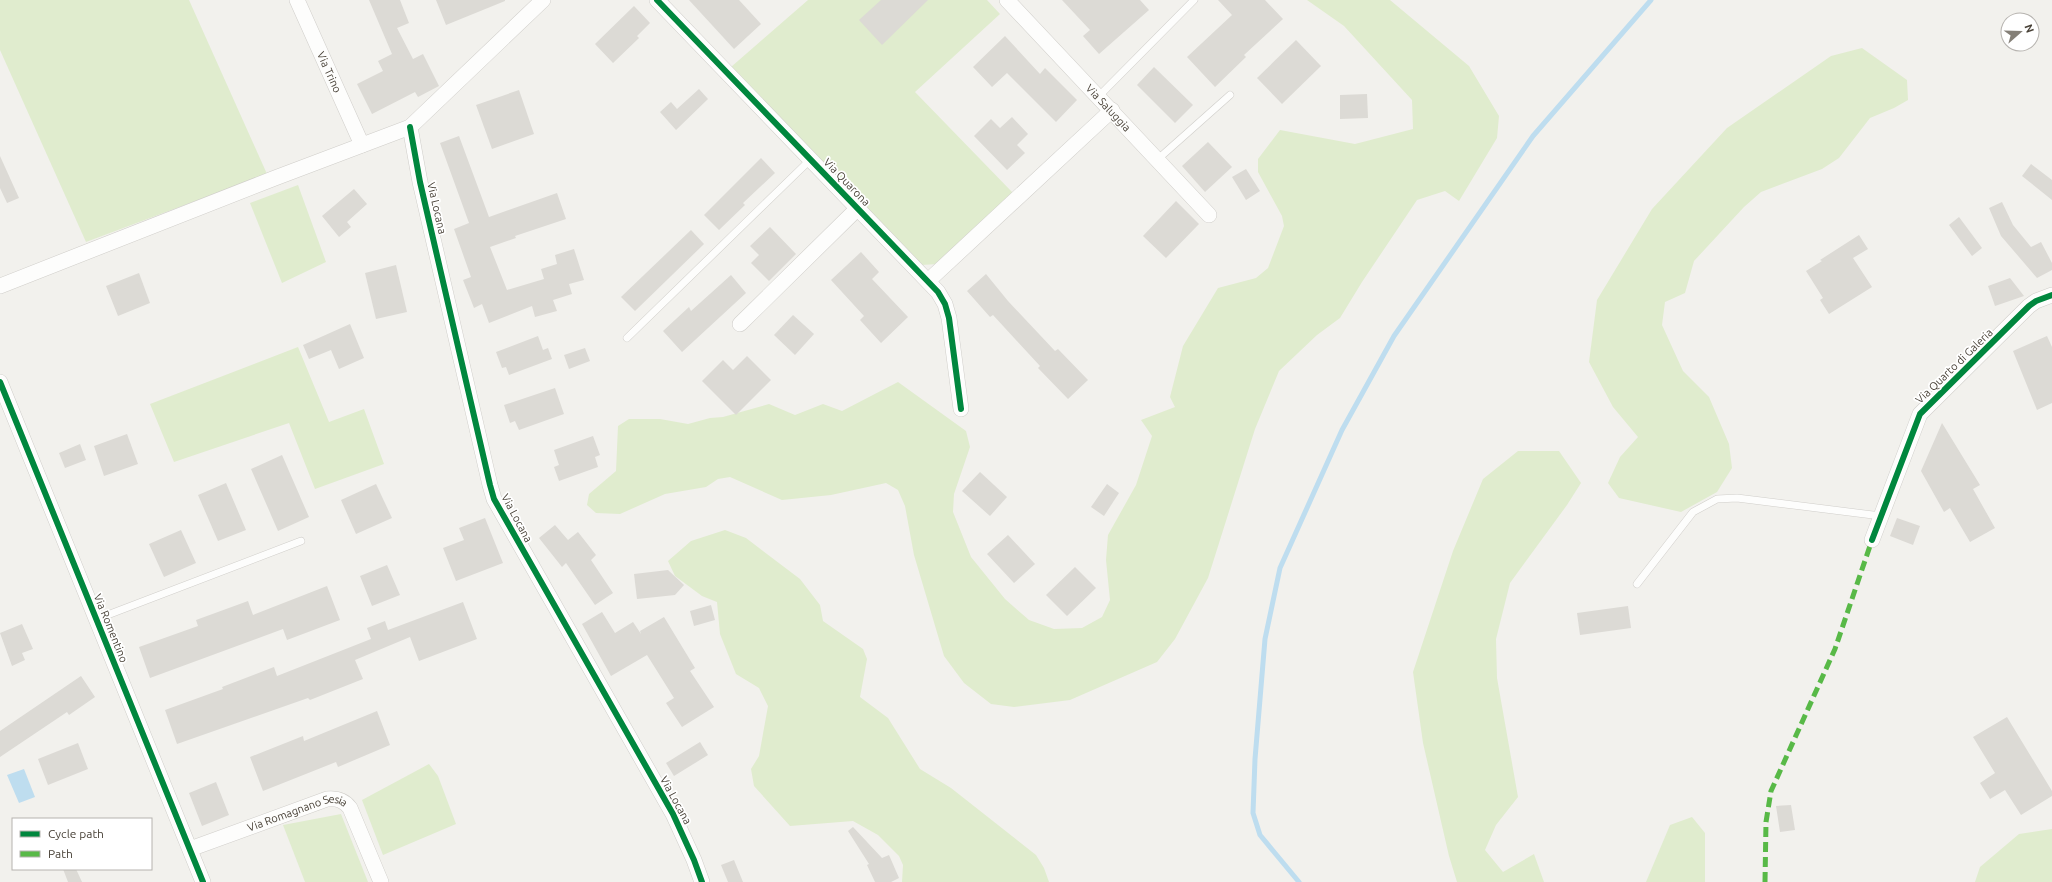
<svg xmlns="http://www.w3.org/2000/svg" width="2052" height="882" font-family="Ubuntu,sans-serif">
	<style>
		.green { fill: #e0ecce }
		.water { fill: #beddef }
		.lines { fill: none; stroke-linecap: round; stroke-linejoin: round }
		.stream { stroke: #beddef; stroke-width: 5 }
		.building { fill: #dcdad5 }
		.lane-casing { stroke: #d0ceca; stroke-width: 8 }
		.street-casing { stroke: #d0ceca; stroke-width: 16 }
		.lane { stroke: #fdfdfc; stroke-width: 7 }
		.street { stroke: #fdfdfc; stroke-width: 15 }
		.quiet { stroke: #58b947; stroke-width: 5; stroke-dasharray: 10 5; stroke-linecap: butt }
		.cycleway-casing { stroke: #fff; stroke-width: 8 }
		.cycleway { stroke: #00873e; stroke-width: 6 }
		.labels { text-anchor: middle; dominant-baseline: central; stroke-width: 3.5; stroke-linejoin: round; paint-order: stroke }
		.street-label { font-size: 11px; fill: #494238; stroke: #fff }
	</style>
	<rect width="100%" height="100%" fill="#f2f1ed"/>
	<!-- green -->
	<g class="green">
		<path d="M0,0h189l78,174 -181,68 -86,-192z"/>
		<path d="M808,0h179l13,14 -85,78 98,101 -75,71 -17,1 -190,-198z"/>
		<path d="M1307,0h83l79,66 30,50 -2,22 -38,63 -14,-10 -28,9 -55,82 -22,36 -23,17 -38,36 -24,58 -47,149 -33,61 -18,23 -87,38 -56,7 -23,-3 -27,-21 -20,-27 -30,-101 -9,-49 -7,-16 -12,-7 -55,12 -49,5 -52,-23 -12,2 -12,8 -41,7 -45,20 -24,-1 -9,-8 2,-11 27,-23 2,-45 11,-7h31l28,5 22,-6 13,-1 46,-13 26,11 28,-11 19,7 56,-29 68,49 4,16 -16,47 -1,18 18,45 34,42 24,21 25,9 28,-1 20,-11 8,-17 -4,-40 2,-25 28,-50 16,-49 -11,-16 34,-13 -5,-10 13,-51 35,-58 38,-10 12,-10 16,-42 -2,-10 -24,-44v-13l22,-29 75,14 58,-15 -1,-29 -68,-74z"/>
		<path d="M1862,48l45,32 1,20 -14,8 -24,10 -31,40 -17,11 -61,23 -17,15 -50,54 -9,32 -20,9 -3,23 21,46 26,26 20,47 3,24 -15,24 -36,20 -62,-14 -11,-15 12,-26 18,-20 -25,-30 -24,-45 8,-62 55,-91 75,-81 104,-72z"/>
		<path d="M298,185l28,77 -44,21 -32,-80z"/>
		<path d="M298,347l31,75 35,-13 20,55 -69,25 -26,-66 -115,39 -24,-58z"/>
		<path d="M1518,451h41l22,32 -14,22 -57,78 -14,56 1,39 21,119 -22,28 -11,25 18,22 31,-18 10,28h-87l-8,-26 -26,-113 -10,-71 40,-121 30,-72z"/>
		<path d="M725,530l21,8 54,41 20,26 3,16 40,28 4,10 -7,38 28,21 32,51 31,19 85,67 8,13 5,14h-147l1,-17 -4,-9 -21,-21 -25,-14 -63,5 -36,-40 -3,-17 8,-13 9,-50 -9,-18 -23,-14 -16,-40 -3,-32 -15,-6 -27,-20 -7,-15 23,-20z"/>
		<path d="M429,764l9,12 18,48 -73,31 -21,-55z"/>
		<path d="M341,814l27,68h-63l-22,-57z"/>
		<path d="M1692,817l13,16v49h-59l24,-57z"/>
		<path d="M2052,829v53h-77l5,-15 39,-33z"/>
	</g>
	<!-- water -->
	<path class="water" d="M24,769l11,28 -16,6 -12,-28z"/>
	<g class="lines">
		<!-- stream -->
		<path class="stream" d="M1299,882l-39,-47 -7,-22 2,-54 10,-120 15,-71 62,-138 52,-94 139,-200 118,-136"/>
	</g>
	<!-- building -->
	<g class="building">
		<path d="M369,0h31l9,23 -12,5 16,31 10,-5 16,32 -21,11 -3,-5 -43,22 -15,-30 26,-13 -5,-10 14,-7z"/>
		<path d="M436,0h69v1l-59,24z"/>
		<path d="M689,0h50l22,24 -27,25z"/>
		<path d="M881,0h47l-46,45 -23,-25z"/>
		<path d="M1062,0h78l9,10 -50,44 -16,-18 7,-6z"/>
		<path d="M1218,0h47l18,19 -39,36 2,2 -31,30 -28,-30 45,-42z"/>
		<path d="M634,6l16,17 -13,13 2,2 -26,25 -18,-19z"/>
		<path d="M1005,36l35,38 5,-6 32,32 -21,22 -49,-49 -15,14 -19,-20z"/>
		<path d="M1296,40l25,26 -39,38 -25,-26z"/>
		<path d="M1154,67l39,38 -18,18 -38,-38z"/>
		<path d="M699,89l9,10 -32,31 -16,-18 11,-10 6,7z"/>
		<path d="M519,90l15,44 -42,15 -16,-44z"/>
		<path d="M1367,94l1,24 -28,1v-24z"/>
		<path d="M1012,117l16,17 -11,11 8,8 -18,17 -33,-34 17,-17 9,9z"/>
		<path d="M459,136l30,81 68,-24 9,26 -51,17 1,2 -26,9 17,43 37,-11 -3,-10 16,-5 -2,-9 19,-6 10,31 -15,4 3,10 -19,6 4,11 -22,6 -3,-11 -43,17 -7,-19 -8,4 -11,-28 8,-3 -17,-48 15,-6 -29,-80z"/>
		<path d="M1208,142l24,25 -27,25 -23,-26z"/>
		<path d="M0,156l19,42 -12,5 -7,-15z"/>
		<path d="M761,158l14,15 -32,30 2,2 -26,25 -15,-15z"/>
		<path d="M2031,164l21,16v20l-30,-24z"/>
		<path d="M1246,169l14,22 -14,9 -14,-23z"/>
		<path d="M354,189l13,15 -20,18 4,5 -12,10 -17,-21z"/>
		<path d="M1176,201l23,23 -33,34 -23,-22z"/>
		<path d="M2002,202l11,23 18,22 10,-5 11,21v7l-15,8 -36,-42 -12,-28z"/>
		<path d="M1959,217l23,31 -10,8 -23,-31z"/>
		<path d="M770,227l26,27 -27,27 -18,-18 8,-8 -9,-9z"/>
		<path d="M691,230l13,14 -69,67 -14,-14z"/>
		<path d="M1859,235l9,14 -15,9 19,29 -43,27 -9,-14 3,-2 -17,-27 16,-10 -2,-1z"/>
		<path d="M861,252l18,20 -7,7 36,38 -27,26 -21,-23 4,-4 -33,-36z"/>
		<path d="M396,265l11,47 -31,7 -11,-46z"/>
		<path d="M139,273l11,30 -32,13 -12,-30z"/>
		<path d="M986,274l22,27 47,50 3,-2 30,31 -20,19 -30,-31 2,-2 -47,-51 -3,2 -23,-26z"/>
		<path d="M731,275l15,18 -64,59 -19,-21 26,-24 2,4z"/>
		<path d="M2010,278l14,18 -29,10 -7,-20z"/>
		<path d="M793,315l21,19 -19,21 -21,-20z"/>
		<path d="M350,324l14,34 -25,11 -8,-19 -22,9 -6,-14z"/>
		<path d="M538,336l5,14 5,-2 4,11 -43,16 -3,-8 -4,1 -6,-16z"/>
		<path d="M2047,336l5,11v56l-15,7 -24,-59z"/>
		<path d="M585,348l5,13 -21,8 -5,-14z"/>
		<path d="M747,356l24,24 -35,35 -34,-34 21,-21 10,10z"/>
		<path d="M555,388l9,26 -45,16 -4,-9 -5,2 -6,-18z"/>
		<path d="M1942,423l38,62 -7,4 22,39 -25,14 -20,-34 -6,4 -23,-41z"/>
		<path d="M127,434l11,30 -34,12 -10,-30z"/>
		<path d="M593,436l7,19 -5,2 3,10 -39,14 -5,-14 5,-2 -5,-15z"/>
		<path d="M80,444l6,16 -21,8 -6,-15z"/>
		<path d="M282,455l27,62 -31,14 -27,-62z"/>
		<path d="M980,472l27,25 -17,19 -28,-25z"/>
		<path d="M226,483l20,47 -28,11 -20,-46z"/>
		<path d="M376,484l16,34 -36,16 -15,-34z"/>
		<path d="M1107,484l12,9 -15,23 -13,-9z"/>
		<path d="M485,518l18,45 -47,18 -13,-33 21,-8 -5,-12z"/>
		<path d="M1897,518l23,8 -7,19 -23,-9z"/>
		<path d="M555,525l13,15 10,-8 18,23 -5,5 22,33 -18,12 -29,-42 -4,4 -23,-29z"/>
		<path d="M181,530l15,33 -32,14 -15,-33z"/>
		<path d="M1008,535l27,29 -21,19 -27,-29z"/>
		<path d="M387,565l13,30 -28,11 -12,-30z"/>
		<path d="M1075,567l21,21 -29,28 -21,-21z"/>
		<path d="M668,570l16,15 -9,10 -38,4 -3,-25z"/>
		<path d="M327,586l13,34 -53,20 -4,-11 -133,49 -11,-31 59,-21 -2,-6 52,-19 5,14z"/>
		<path d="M463,602l14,37 -58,22 -9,-24 -55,23 8,19 -53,21 -2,-2 -131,46 -12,-34 58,-21 -1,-2 52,-20 3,9 94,-37 -4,-11 18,-7 3,9z"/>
		<path d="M711,605l4,15 -21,6 -4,-15z"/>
		<path d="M1628,606l3,22 -51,7 -3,-22z"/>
		<path d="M602,612l13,21 18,-11 8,12 -1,-3 24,-14 31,51 -5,3 24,36 -32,20 -16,-24 8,-5 -27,-43 -36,21 -29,-52z"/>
		<path d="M22,624l11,25 -11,4 3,7 -13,6 -12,-33z"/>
		<path d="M81,676l14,21 -26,18 -2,-3 -67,45v-26z"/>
		<path d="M377,711l13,34 -52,22 -2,-5 -73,29 -13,-34 53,-21 1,5z"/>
		<path d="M2007,717l45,74v5l-31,19 -16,-25 -15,9 -10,-16 15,-10 -22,-36z"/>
		<path d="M700,742l8,13 -34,21 -8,-13z"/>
		<path d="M78,743l10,26 -40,16 -10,-26z"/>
		<path d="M216,782l13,33 -27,11 -13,-33z"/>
		<path d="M1791,805l4,25 -15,2 -4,-26z"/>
		<path d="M853,827l29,31 7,-3 10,23 -8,4h-16l-8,-17 2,-1 -21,-33z"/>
		<path d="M734,860l9,22h-15l-7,-17z"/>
		<path d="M63,869h13l6,13h-14z"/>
	</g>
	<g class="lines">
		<!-- lane casing -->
		<g class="lane-casing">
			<g id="lane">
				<path d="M1099,96l95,-96"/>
				<path d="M1158,159l72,-64"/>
				<path d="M627,338l184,-179"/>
				<path d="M1637,584l56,-72 24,-13 20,-1 144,18"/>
				<path d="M97,619l204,-78"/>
			</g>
		</g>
		<!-- street casing -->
		<g class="street-casing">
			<g id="street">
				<path id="s1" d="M297,0l65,145"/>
				<path d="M657,0l281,292 7,12 4,14 12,91"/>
				<path id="s2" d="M1007,0l202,215"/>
				<path d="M410,127l10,55 70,303 4,14 179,315 21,46 8,22"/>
				<path d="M928,281l184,-171"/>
				<path d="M0,286l275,-108 135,-51 133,-127"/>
				<path d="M740,324l118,-116"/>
				<path d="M0,382l203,500"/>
				<path d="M1872,540l48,-126 109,-108 7,-5 16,-6"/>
				<path id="s3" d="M190,849l137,-50c10,-1 17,1 23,9l31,74"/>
			</g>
		</g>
		<!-- lane -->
		<use href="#lane" class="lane"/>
		<!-- street -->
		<use href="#street" class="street"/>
		<!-- quiet -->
		<path class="quiet" d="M1765,882l1,-60 5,-31 64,-142 37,-109"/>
		<!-- cycleway casing -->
		<g class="cycleway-casing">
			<g id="cycleway">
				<path d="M657,0l281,292 7,12 4,14 12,91"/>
				<path d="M410,127l10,55 70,303 4,14 179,315 21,46 8,22"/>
				<path d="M0,382l203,500"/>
				<path d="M1872,540l48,-126 109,-108 7,-5 16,-6"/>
			</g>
		</g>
		<!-- cycleway -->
		<use href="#cycleway" class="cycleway"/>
	</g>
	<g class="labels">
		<!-- street labels -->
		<g class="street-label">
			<text stroke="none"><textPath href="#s1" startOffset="79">Via Trino</textPath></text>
			<text stroke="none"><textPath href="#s2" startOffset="148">Via Saluggia</textPath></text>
			<text transform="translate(847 182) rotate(46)">Via Quarona</text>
			<text transform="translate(437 208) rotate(77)">Via Locana</text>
			<text transform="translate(1954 366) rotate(-44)">Via Quarto di Galeria</text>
			<text transform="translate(517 518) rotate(62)">Via Locana</text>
			<text transform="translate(111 628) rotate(68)">Via Romentino</text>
			<text transform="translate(676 800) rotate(61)">Via Locana</text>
			<text stroke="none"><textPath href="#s3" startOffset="114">Via Romagnano Sesia</textPath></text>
		</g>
	</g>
	<!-- legend -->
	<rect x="12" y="818" width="140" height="52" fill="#ffffff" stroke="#b6b3af"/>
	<rect x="20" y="831" width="20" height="6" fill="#00873e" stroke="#b6b3af"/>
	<text x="48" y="838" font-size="12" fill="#494238">Cycle path</text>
	<rect x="20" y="851" width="20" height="6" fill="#58b947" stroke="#b6b3af"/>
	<text x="48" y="858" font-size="12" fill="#494238">Path</text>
	<!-- north arrow -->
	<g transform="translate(2020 32) rotate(70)"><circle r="19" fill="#ffffff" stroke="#b6b3af"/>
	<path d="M0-3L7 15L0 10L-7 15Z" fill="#847f77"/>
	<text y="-6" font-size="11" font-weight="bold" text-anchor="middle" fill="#494238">N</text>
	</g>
</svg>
